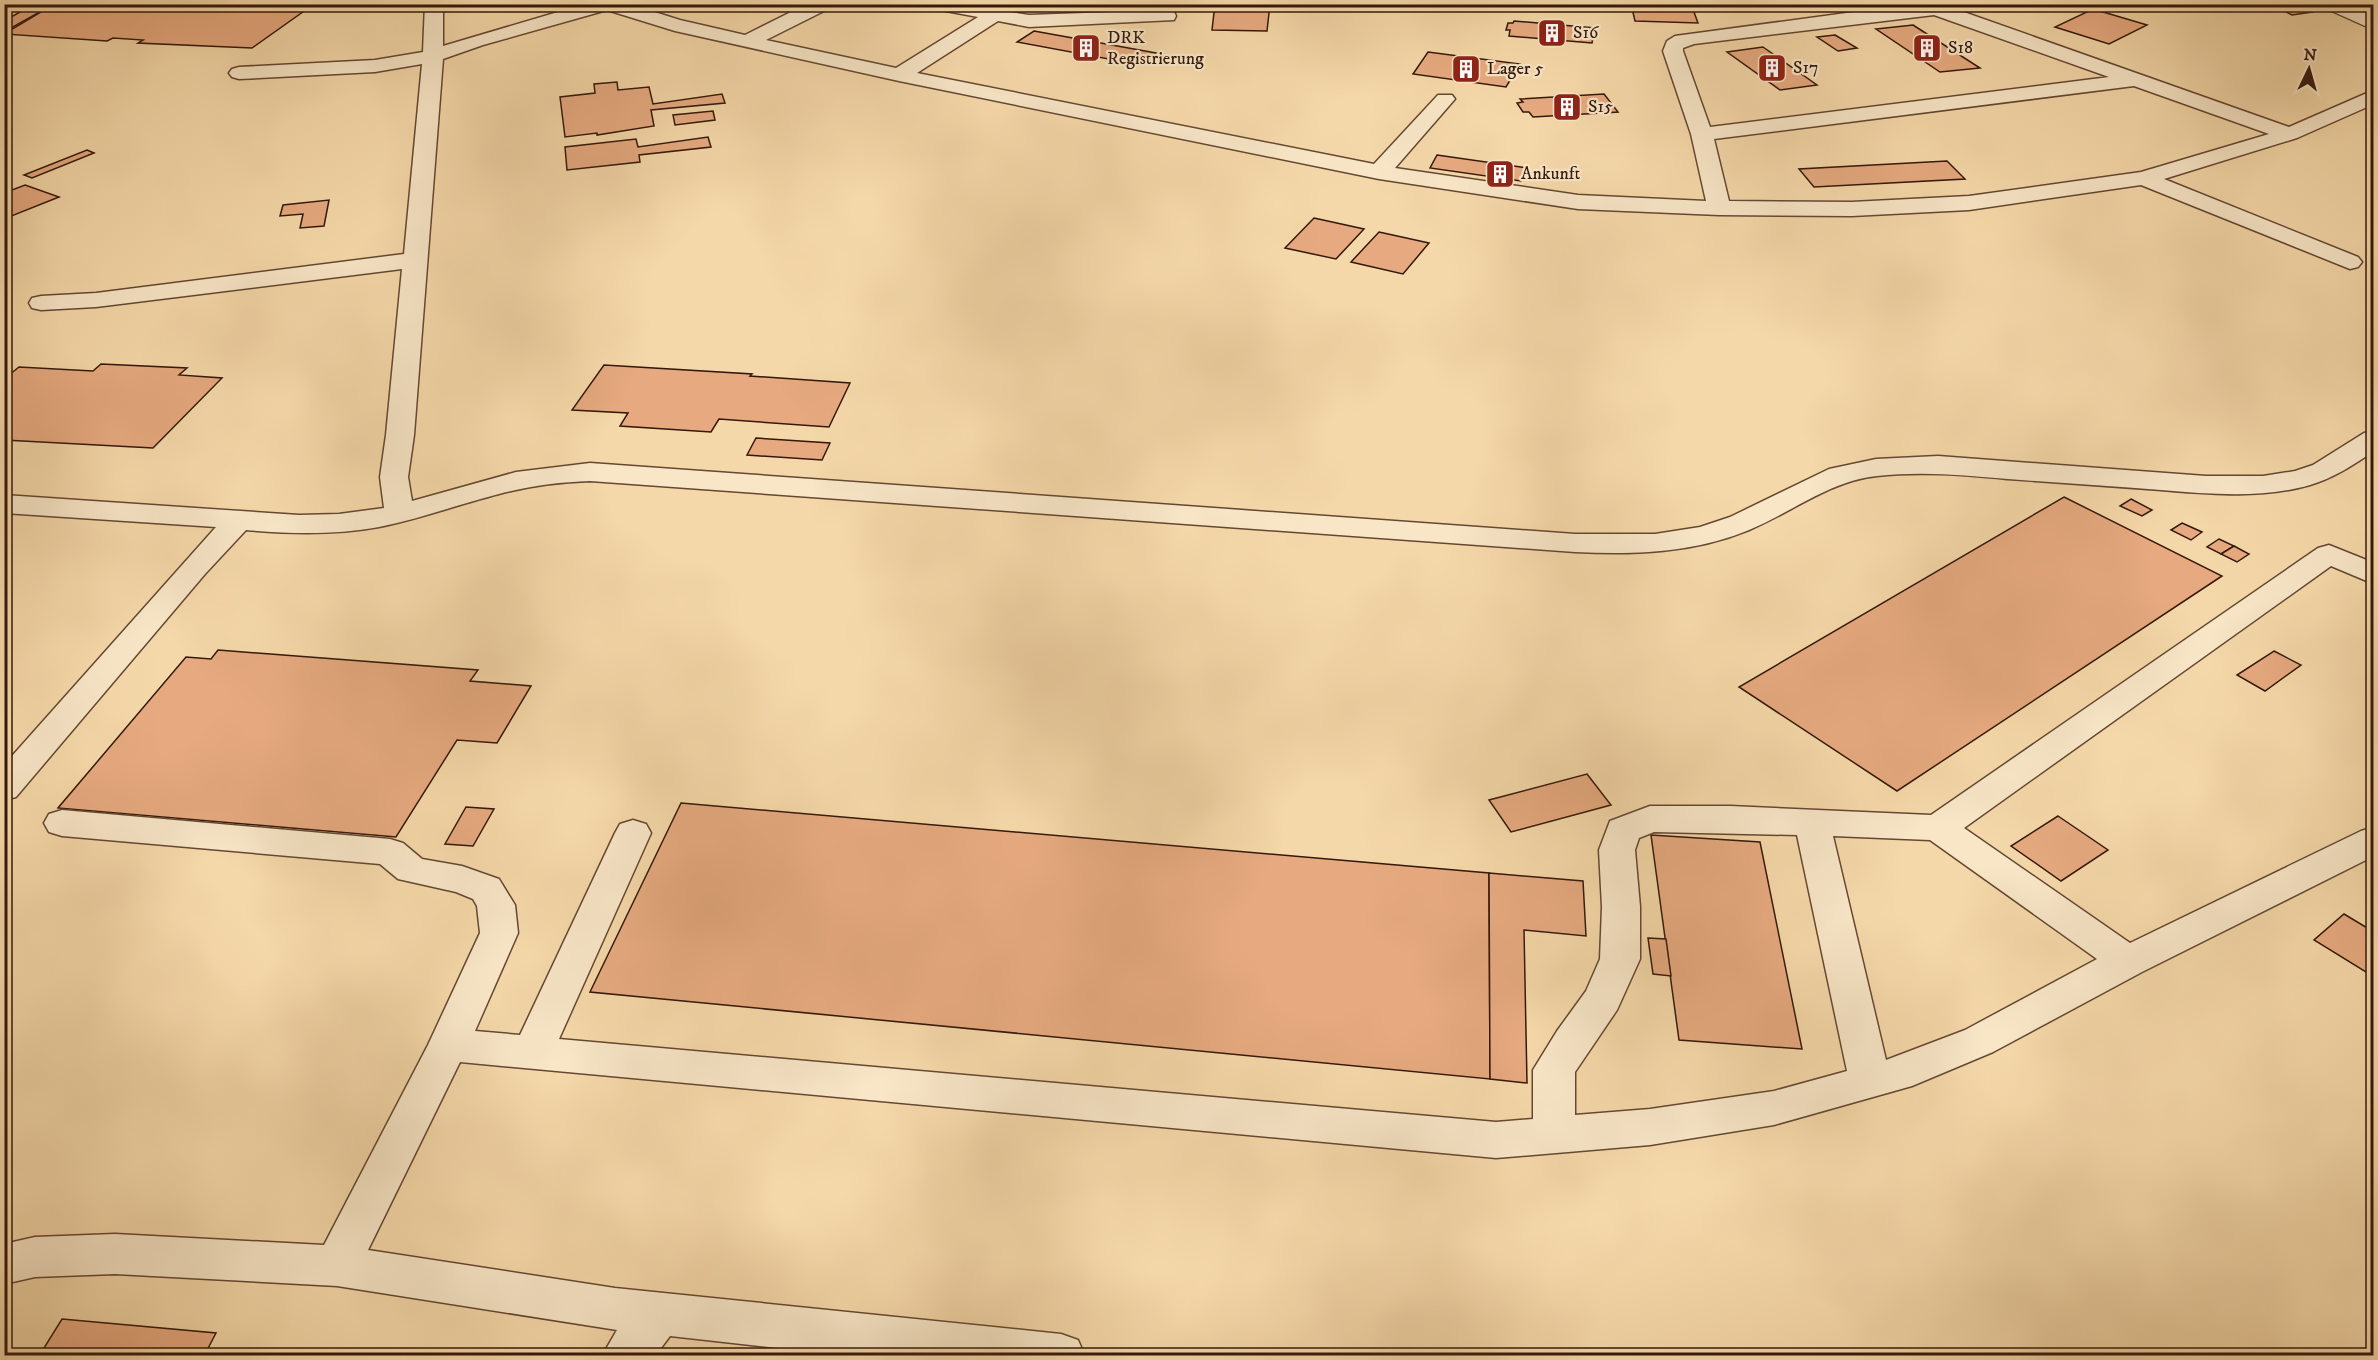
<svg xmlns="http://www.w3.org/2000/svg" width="2378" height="1360" font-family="'IM FELL DW Pica',serif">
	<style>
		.building { fill: #e7aa80; stroke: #34180b; stroke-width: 1.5 }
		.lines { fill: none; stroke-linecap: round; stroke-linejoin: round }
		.minor-casing { stroke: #644832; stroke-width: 3 }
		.minor { fill: #f8e6c7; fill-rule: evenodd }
		.labels { text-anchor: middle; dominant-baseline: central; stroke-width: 4.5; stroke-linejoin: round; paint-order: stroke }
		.far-poi-label { font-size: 18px; fill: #34180b; stroke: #f8e6c7; text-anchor: start }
	</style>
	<rect width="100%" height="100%" fill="#f5d8a9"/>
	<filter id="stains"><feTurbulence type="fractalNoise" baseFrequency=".00333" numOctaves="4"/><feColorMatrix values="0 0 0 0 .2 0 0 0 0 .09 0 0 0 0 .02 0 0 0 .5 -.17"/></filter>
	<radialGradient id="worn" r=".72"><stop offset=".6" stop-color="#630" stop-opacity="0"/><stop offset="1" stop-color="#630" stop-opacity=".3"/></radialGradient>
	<!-- building -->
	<g class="building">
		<path d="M34,4h20l-50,28v-11z"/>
		<path d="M54,4h260l-62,44 -114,-5 5,-3 -30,-2 -6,3 -103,-7z"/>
		<path d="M1215,4h55l-3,27 -55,-1z"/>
		<path d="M1631,4h60l7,19 -63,-2z"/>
		<path d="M2007,4h33l-17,6z"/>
		<path d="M2296,4l16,8 -20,3 -18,-9z"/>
		<path d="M2093,9l54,16 -38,19 -54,-17z"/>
		<path d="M1514,21l81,7 -3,15 -83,-7 1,-6h-4l2,-7h5z"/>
		<path d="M1913,25l67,43 -40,4 -64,-43z"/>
		<path d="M1034,31l122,22 -15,12 -124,-23z"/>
		<path d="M1835,35l22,13 -19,3 -21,-14z"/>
		<path d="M1763,47l54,38 -37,5 -53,-38z"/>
		<path d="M1428,52l92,12 -14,23 -93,-13z"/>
		<path d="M617,82l1,8 31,-3 4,17 69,-10 3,9 -74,7 3,16 -57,9v-2l-32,4 -5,-40 35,-4 -1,-9z"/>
		<path d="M1604,94l14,18 -85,5 -4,-5h-6l-6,-9 6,-1 -3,-3z"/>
		<path d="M713,111l2,9 -40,5 -2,-10z"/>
		<path d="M708,137l3,10 -72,8 1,7 -73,8 -2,-23 71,-8 2,8z"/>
		<path d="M87,150l7,3 -62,25 -8,-3z"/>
		<path d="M1437,155l90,13 -6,13 -91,-13z"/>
		<path d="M1947,161l18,18 -151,8 -15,-18z"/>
		<path d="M25,185l34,12 -55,22v-26z"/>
		<path d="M329,200l-5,26 -24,2 3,-14 -23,2 3,-11z"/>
		<path d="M1314,218l50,11 -28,30 -51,-11z"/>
		<path d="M1379,232l50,11 -26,31 -52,-12z"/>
		<path d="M101,364l86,4 -8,7 43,3 -69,70 -149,-8v-61l15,-12 74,4z"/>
		<path d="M604,365l148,9 -2,2 100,7 -21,44 -110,-8 -8,13 -91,-6 8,-13 -56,-3z"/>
		<path d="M756,438l74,5 -8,17 -75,-5z"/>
		<path d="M2064,497l158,79 -325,215 -158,-104z"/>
		<path d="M2131,499l21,11 -10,6 -22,-10z"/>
		<path d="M2182,523l20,9 -11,8 -20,-10z"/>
		<path d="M2219,539l15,7 -13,8 -14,-7z"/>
		<path d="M2234,546l15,8 -12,8 -16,-8z"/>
		<path d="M218,650l260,20 -8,11 61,5 -34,57 -40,-3 -61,97 -338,-29 128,-151 25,2z"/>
		<path d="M2274,651l27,14 -36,26 -28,-16z"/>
		<path d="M1587,774l24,31 -100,27 -22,-32z"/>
		<path d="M681,803l808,70 1,206 -900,-87z"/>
		<path d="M466,807l28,2 -21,37 -28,-2z"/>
		<path d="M2058,816l50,34 -47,31 -50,-35z"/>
		<path d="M1651,835l109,7 42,207 -123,-9z"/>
		<path d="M1489,873l94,8 3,55 -62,-6 3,153 -37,-4z"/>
		<path d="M2344,914l30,18v45l-60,-37z"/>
		<path d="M1648,938l18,1 5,37 -18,-2z"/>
		<path d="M62,1319l154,14 -12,23h-165z"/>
	</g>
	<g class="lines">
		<!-- minor casing -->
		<g class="minor-casing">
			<g id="minor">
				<path d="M4,4h13l-2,4 -11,3z"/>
				<path d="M425,4h18v42l142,-42h44l51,16 65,15 62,-31h25l-2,4 -64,32 130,28 82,-51 -48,-9 -2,-4h42l22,4 10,-4 7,2 1,6 19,3 138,-5 7,2 2,4 -2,4 -145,7 -31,-6 -81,52 457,91 64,-69h14l3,4 -60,69 183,27 128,6 -15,-67 -28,-83 4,-10 8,-5 238,-32h28l348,123 85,-37v14l-77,34 -133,41 194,78 4,5 -4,5 -8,2 -209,-84 -172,25 -117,6 -133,-1 -141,-6 -199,-30 -480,-98 -224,-50 -68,-21 -124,35 -40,14 -29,376 -6,42 4,24 104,-29 74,-9 985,71h80l45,-7 30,-10 99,-48 47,-10 62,-3 268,20h57l32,-5 18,-6 51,-32 10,-2v20c-21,14 -40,27 -64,34 -48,14 -100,9 -149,5 -51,-4 -102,-7 -153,-11 -44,-4 -87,-8 -131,-3 -47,5 -85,36 -128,54 -56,23 -114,25 -174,22l-985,-71c-31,1 -61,5 -91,13 -40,10 -79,25 -120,33 -43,8 -88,7 -133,3l-41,44 -189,223 -12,3v-35l212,-238 -212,-14v-18l295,20 40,-1 45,-6 -4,-31 6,-42 16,-166 -306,38 -55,3 -9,-2 -3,-5 3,-5 9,-2 55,-3 308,-39 18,-190 -47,8 -136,7 -7,-2 -3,-4 3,-4 7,-2 136,-7 48,-8zM1934,15l175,62 -399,50 -27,-76v-3l11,-4zM2134,86l135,48 -128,38 -172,24 -117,6 -123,-1 -15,-62z"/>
				<path d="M2323,4h25l26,13v13l-49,-22z"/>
				<path d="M2329,545l45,18v21l-43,-18 -367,262 166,115 231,-112 13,-4v29l-232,116 -149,80 -81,34 -138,39 -124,20 -154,13 -1036,-96 -92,188 247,38 446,46 17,6 7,16h-234l-181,-20 -15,20h-53l15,-26 -280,-44 -222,-12 -80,3 -31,7v-40l31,-7 80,-3 209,11 104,-200 52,-112 -3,-27 -4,-7 -17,-7 -58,-13 -18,-15 -318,-28 -13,-4 -5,-9 5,-9 13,-4 328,29 13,4 19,16 40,7 37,13 16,26 3,28 -43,98 45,4 95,-202 5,-9 13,-4 13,4 5,9 -92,206 937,83 37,-3v-49l24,-39 29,-40 14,-32 2,-52 -3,-57 11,-29 40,-15h80l201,9 387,-267zM1654,832l143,3 50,236 -73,20 -124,18 -75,6v-43l42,-62 23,-51v-52l-5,-57 4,-12zM1833,836l97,4 167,119 -132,71 -79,30z"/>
			</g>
		</g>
		<!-- minor -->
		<use href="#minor" class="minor"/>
	</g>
	<!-- icons -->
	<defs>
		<g id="building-square" transform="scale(1.5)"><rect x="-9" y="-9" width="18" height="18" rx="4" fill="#8f2418" stroke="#f8e6c7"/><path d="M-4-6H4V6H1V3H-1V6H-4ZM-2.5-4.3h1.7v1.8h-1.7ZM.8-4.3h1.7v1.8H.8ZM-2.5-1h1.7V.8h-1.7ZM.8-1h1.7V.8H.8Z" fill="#fff"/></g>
	</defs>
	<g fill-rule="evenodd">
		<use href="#building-square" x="1552" y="33"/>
		<use href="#building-square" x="1086" y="48"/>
		<use href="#building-square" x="1927" y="48"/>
		<use href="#building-square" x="1772" y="68"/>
		<use href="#building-square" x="1466" y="69"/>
		<use href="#building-square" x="1567" y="107"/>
		<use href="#building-square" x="1500" y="174"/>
	</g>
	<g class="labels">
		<!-- far-poi labels -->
		<g class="far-poi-label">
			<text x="1573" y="33">S16</text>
			<text x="1107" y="38">DRK<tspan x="1107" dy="21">Registrierung</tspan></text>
			<text x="1948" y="48">S18</text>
			<text x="1793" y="68">S17</text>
			<text x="1487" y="69">Lager 5</text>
			<text x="1588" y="107">S15</text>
			<text x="1521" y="174">Ankunft</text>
		</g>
	</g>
	<!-- margin -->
	<rect width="2378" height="1360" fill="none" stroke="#f5d8a9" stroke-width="24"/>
	<rect x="6" y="6" width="2366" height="1348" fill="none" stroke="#34180b" stroke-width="3"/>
	<rect x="12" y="12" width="2354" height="1336" fill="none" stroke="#34180b" stroke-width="1.5"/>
	<!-- north arrow -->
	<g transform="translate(2309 69) rotate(5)" stroke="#f8e6c7" stroke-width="4.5" paint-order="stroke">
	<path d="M0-4.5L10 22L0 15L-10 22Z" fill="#34180b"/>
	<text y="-9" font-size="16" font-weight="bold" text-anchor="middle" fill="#34180b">N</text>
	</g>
	<rect width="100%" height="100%" filter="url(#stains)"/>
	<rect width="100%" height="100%" fill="url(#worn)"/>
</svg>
